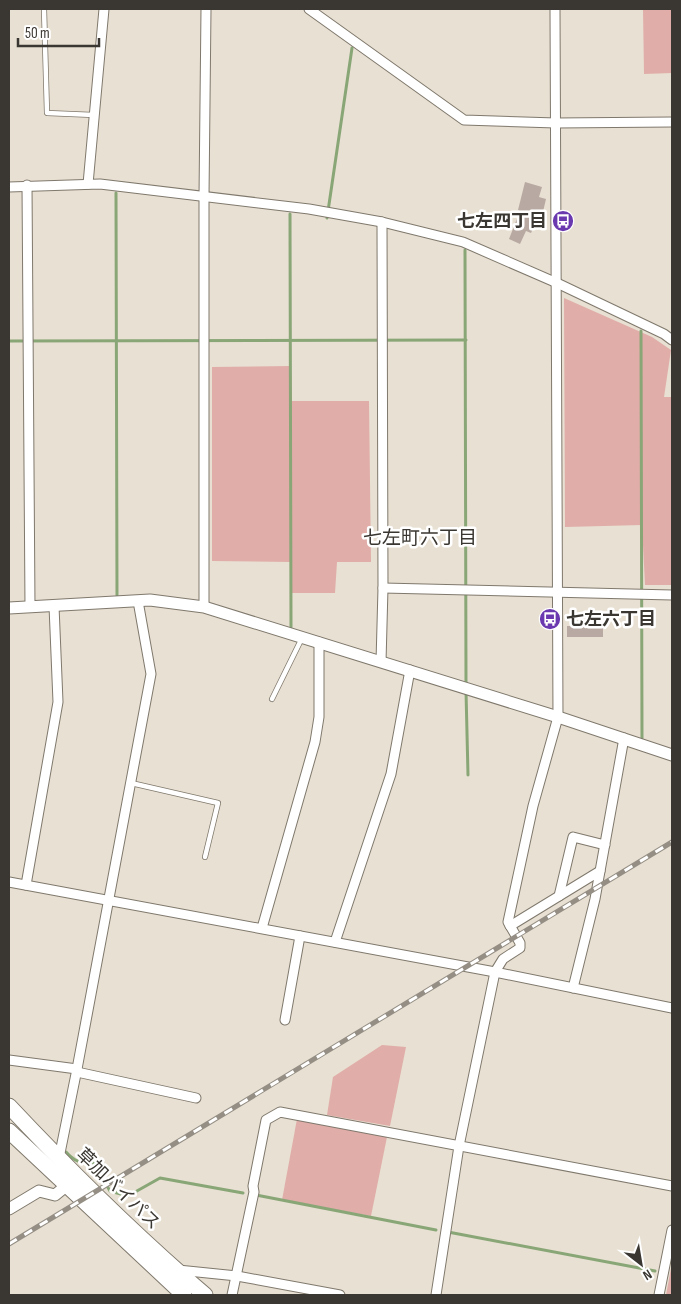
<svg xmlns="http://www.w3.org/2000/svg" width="681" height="1304" font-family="'Sofia Sans Condensed','Noto Sans JP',sans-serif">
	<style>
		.green { fill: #e0ada9 }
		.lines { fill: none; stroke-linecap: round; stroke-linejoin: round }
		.stream { stroke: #89a677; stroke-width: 3 }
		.building { fill: #b8aaa2 }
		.service-casing { stroke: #7f786c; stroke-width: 6 }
		.minor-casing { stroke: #7f786c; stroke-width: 11 }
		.tertiary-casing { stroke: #7f786c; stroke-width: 13 }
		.trunk-casing { stroke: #7f786c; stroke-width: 17 }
		.service { stroke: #fff; stroke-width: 4.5 }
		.minor { stroke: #fff; stroke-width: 9 }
		.tertiary { stroke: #fff; stroke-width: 11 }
		.trunk { stroke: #fff; stroke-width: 15 }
		.rail-casing { stroke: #948e85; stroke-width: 5 }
		.rail { stroke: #fff; stroke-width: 3; stroke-dasharray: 9; stroke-linecap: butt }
		.labels { text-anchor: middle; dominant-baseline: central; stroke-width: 5; stroke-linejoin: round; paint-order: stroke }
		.poi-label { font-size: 18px; font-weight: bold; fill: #3a3631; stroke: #fff; text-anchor: end }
		.street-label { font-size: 18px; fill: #3a3631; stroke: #fff }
		.neighbourhood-label { font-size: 19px; fill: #3a3631; stroke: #fff }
	</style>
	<rect width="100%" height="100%" fill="#e8e0d2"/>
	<!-- green -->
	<g class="green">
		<path d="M643,9h29v64l-28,1z"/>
		<path d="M564,298l88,39 19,13 -7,47h8v188h-27l-3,-60 -77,2z"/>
		<path d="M291,366l1,35h77l2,161h-34l-2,31h-43l-1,-31 -79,-1v-194z"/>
		<path d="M382,1045l24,2 -16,79 -63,-11 6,-38z"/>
		<path d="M297,1119l90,18 -16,79 -89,-16z"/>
		<path d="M672,1263v32h-6z"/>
	</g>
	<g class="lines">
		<!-- stream -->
		<g class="stream">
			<path d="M116,193l1,402"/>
			<path d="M290,214l1,413"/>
			<path d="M327,218l25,-170"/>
			<path d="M465,250l1,435"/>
			<path d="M641,331l1,407"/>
			<path d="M9,341l457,-1"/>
			<path d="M466,691l2,84"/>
			<path d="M66,1152c8,9 15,12 27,10l17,29 18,5 32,-18 83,15"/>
			<path d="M256,1195l180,35"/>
			<path d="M448,1232l207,39"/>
		</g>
	</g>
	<!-- building -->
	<g class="building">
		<path d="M525,182l17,5 -3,10 7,2 -4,17 -3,-1 -8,18 -5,-2 -6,13 -11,-5 11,-28 -2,-1z"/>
		<rect x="567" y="626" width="36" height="11"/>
	</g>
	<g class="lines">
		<!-- service casing -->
		<g class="service-casing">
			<g id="service">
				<path d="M44,9l3,104 47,2"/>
				<path d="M272,699l30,-61"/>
				<path d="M131,783l87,20 -13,54"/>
			</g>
		</g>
		<!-- minor casing -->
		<g class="minor-casing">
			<g id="minor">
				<path d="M309,9l155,111 92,3 116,-1"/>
				<path d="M88,184l16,-175"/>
				<path d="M27,185l3,422"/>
				<path d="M9,187l91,-3 209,25 73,13 81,20 94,41 107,51 8,6"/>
				<path d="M383,588l289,7"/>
				<path d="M204,607v-411l2,-187"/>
				<path d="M381,662l2,-74 -1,-366"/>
				<path d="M9,882l486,90 177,36"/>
				<path d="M26,885l32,-183 -4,-96"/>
				<path d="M559,896l14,-59 32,8"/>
				<path d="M510,926l90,-55"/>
				<path d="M262,928l53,-186 4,-25v-75"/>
				<path d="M335,942l56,-168 19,-104"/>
				<path d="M573,988l22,-89 29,-161"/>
				<path d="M285,1020l15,-84"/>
				<path d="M9,1060l68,9"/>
				<path d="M77,1072l119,26"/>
				<path d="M59,1158l18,-89 74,-395 -13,-73"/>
				<path d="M178,1270l59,6 103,19"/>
				<path d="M232,1295l22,-103 -1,-6 13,-66 14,-8 392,74"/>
				<path d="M436,1295l23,-149 36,-174 8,-13 17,-11v-5l-12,-21 25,-116 25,-89 -3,-708"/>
				<path d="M659,1295l13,-65"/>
			</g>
		</g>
		<!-- tertiary casing -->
		<g class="tertiary-casing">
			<g id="tertiary">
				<path d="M9,608l141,-8 54,7 354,110 114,38"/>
				<path d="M9,1209l30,-18 16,4 11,-9"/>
			</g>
		</g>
		<!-- trunk casing -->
		<g class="trunk-casing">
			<g id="trunk">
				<path d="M9,1106c62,66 127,130 196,189"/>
				<path d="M9,1131l175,164"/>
			</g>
		</g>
		<!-- service -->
		<use href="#service" class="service"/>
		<!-- minor -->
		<use href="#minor" class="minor"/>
		<!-- tertiary -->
		<use href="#tertiary" class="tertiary"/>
		<!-- trunk -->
		<use href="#trunk" class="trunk"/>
		<!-- rail casing -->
		<g class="rail-casing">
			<path id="rail" d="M9,1244l663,-402"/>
		</g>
		<!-- rail -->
		<use href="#rail" class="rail"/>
	</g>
	<!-- icons -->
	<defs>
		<g id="bus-disc" transform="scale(1.125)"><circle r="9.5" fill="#6a38af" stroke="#fff"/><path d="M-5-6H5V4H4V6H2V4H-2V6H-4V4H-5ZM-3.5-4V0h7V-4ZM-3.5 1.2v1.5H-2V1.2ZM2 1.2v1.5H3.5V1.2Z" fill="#fff"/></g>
	</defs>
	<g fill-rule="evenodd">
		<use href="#bus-disc" x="563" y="221"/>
		<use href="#bus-disc" x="550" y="619"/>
	</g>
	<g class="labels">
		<!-- poi labels -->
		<g class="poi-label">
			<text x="547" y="221">七左四丁目</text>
			<text x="566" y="619" text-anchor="start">七左六丁目</text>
		</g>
		<!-- street labels -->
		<g class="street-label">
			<text transform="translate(118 1189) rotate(44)">草加バイパス</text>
		</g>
		<!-- neighbourhood labels -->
		<g class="neighbourhood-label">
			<text x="420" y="538">七左町六丁目</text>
		</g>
	</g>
	<!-- border -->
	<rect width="681" height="1304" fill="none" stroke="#3a3631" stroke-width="20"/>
	<!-- north arrow -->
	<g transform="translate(641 1264) rotate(149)" stroke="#ffffff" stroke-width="4" paint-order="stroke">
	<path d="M0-4L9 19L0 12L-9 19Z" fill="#3a3631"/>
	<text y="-8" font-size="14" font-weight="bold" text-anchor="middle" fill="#3a3631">N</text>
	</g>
	<!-- scale -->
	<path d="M18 38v8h81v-8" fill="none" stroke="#3a3631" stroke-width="2.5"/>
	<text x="25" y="38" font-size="15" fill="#3a3631" stroke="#ffffff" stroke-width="4" paint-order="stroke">50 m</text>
</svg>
